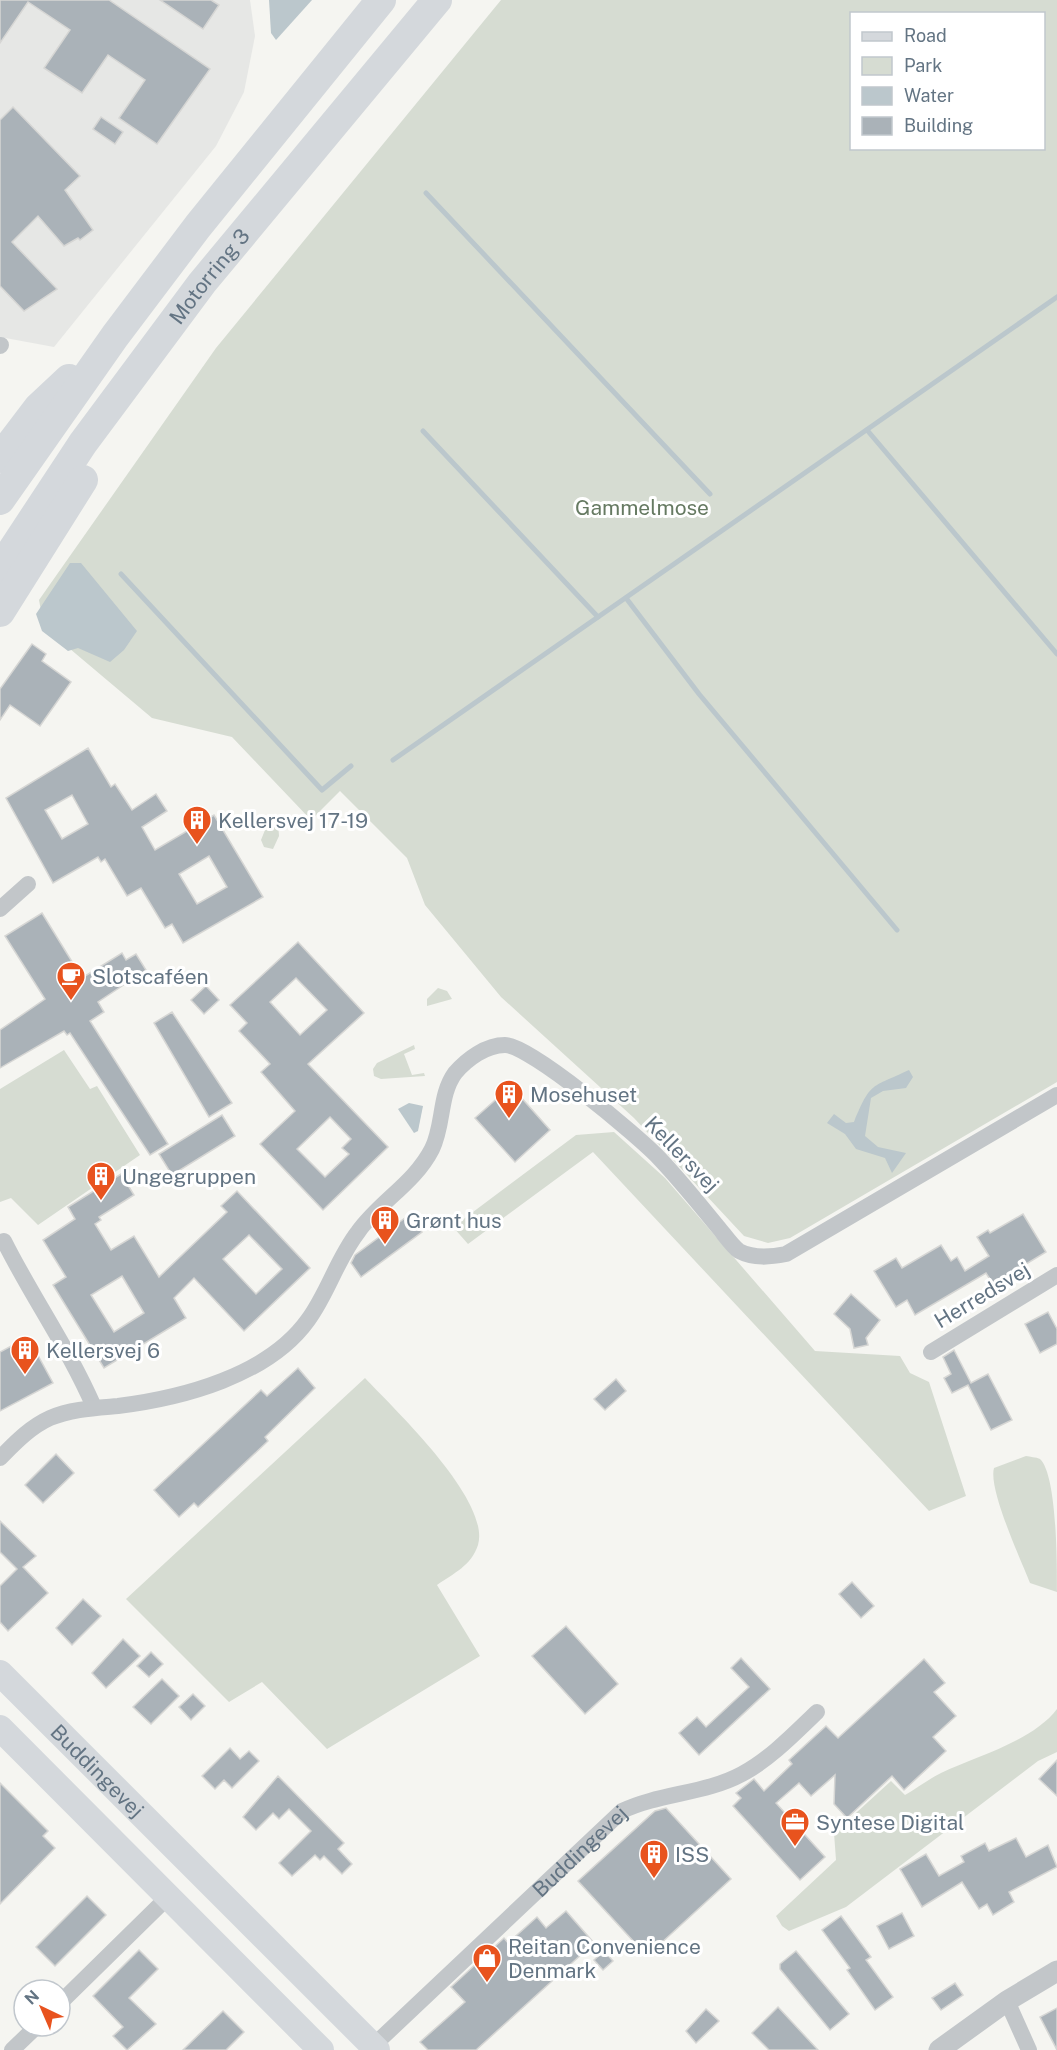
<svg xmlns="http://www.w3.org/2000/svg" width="1057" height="2050" font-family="'Public Sans',sans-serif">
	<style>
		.built { fill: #e6e7e5 }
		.green { fill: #d6dcd2; fill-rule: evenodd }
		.water { fill: #bbc7cc }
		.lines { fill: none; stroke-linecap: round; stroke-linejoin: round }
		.stream { stroke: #bbc7cc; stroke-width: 5 }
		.building { fill: #aab2b8; stroke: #d6d6d4; stroke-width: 1.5; fill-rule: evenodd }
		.minor { stroke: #c2c6c9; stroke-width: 16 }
		.tertiary { stroke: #c2c6c9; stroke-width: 21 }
		.primary { stroke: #d4d8dc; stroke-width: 26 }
		.motorway { stroke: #d4d8dc; stroke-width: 30 }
		.labels { text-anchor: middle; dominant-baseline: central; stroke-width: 6; stroke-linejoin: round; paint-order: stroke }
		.street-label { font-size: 21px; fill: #637483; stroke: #fff }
		.park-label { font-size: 21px; fill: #667a62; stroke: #fff }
		.poi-label { font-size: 21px; fill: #637483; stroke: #fff; text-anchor: start }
	</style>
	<rect width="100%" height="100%" fill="#f5f5f1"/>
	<!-- built -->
	<path class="built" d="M0,0h250l5,36 -11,56 -28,54 -162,201 -54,-10z"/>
	<!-- green -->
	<g class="green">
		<path d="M501,0h556v1082l-267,156 -22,5 -24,-7 -110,-118 -133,-121 -76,-92 -18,-47 -67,-67 -29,29 -79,-83 -80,-19 -108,-91 -5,-27 177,-252zM852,14h192v134h-192z"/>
		<path d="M269,820l9,3 1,13 -6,13 -9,-2 -3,-7z"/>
		<path d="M438,988l9,3 5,8 -25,7v-7z"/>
		<path d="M414,1045l1,4 -11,5 8,21 12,-2 1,3 -44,3 -7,-3 -1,-7 4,-6z"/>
		<path d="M64,1050l26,39 7,-3 43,69 -102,70 -27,-27 -11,4v-113z"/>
		<path d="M614,1132l51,46 150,173 85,5 10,17 19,9 37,114 -37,15 -336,-359 -125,92 -15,-17 123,-92z"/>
		<path d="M365,1378c29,31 126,122 113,167 -7,21 -24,28 -41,40l43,71 -153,93 -65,-67 -33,20 -103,-103z"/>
		<path d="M1026,1456c4,1 10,1 14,3 17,16 17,104 17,133l-27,-9c-9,-23 -42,-94 -36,-115z"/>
		<path d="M1057,1709v43l-19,9 -192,146 -57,24 -7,-5 -6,-10 60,-56 -2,-27 57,-52 14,14c12,-7 24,-16 36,-22 36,-17 92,-32 116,-64z"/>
	</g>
	<!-- water -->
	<g class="water">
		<path d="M269,0h43l-36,40 -5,-7z"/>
		<path d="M70,563h11l56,68 -13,19 -14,12 -32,-14 -10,3 -26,-20 -6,-17z"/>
		<path d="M909,1070l4,7 -7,11 -23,3 -12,7 -6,38 13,11 28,6 -14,20 -7,-15 -29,-9 -11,-15 -18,-11 7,-9 12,9 8,-1c17,-41 17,-34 55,-52z"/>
		<path d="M409,1103l14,3 -5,25 -4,2 -16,-24z"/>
	</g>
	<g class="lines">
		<!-- stream -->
		<g class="stream">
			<path d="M426,193l284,301"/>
			<path d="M867,430l190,224"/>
			<path d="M423,431l175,186"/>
			<path d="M121,574l201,216 29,-24"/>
			<path d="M626,598l73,96 198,236"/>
			<path d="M393,760l664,-463"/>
		</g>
	</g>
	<!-- building -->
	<g class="building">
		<path d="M0,0h109l101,69 -53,75 -38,-26 26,-38 -37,-25 -26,38 -38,-25 26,-38 -42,-28 -28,41z"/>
		<path d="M160,0h51l8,5 -16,24z"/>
		<path d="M13,107l67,69 -15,14 28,40 -13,10 -2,-2 -14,8 -26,-30 -26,26 45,47 -33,22 -24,-25v-166z"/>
		<path d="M101,117l22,15 -8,12 -22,-15z"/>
		<path d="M32,644l14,10 -4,7 29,21 -31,44 -30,-21 -10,15v-31z"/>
		<path d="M88,748l23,39 4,-3 17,26 24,-16 11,17 -25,16 13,23 59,-35 49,82 -80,46 -11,-19 -7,4 -24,-40 -14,8 -22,-37 -4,3 -3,-5 -45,26 -47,-85zM72,795l16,29 -26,15 -17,-29zM209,856l18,31 -30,17 -18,-30z"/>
		<path d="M42,913l40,65 40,-25 4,7 10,-6 10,16 -48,32 6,10 -14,9 78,123 -18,11 -80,-122 -3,2 -3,-4 -64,37v-38l45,-31 -40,-63z"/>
		<path d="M298,942l66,71 -56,51 80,83 -65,63 -63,-66 35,-33 -34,-39 9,-8 -31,-33 8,-8 -17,-18zM296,978l31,32 -27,25 -30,-33zM330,1117l21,22 -9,9 7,6 -24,23 -28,-28z"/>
		<path d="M206,986l13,14 -15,14 -13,-14z"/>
		<path d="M172,1012l60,91 -23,14 -55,-94z"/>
		<path d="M511,1086l39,44 -35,32 -40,-44z"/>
		<path d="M222,1115l13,21 -63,39 -13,-21z"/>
		<path d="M121,1174l13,21 -35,22 2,3 -6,4 16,26 23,-14 25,41 68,-65 -6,-6 16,-15 73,77 -66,63 -50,-53 -20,20 12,20 -82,50 -51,-83 13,-8 -23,-37 32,-21 -7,-12zM249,1235l33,34 -26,25 -33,-35zM122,1276l22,37 -30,19 -23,-37z"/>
		<path d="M1023,1214l23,38 -53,32 -7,-11 -71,42 -8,-15 -11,7 -22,-36 22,-13 6,10 39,-23 10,16 6,-4 8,14 24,-15 -12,-19 11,-7 2,3z"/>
		<path d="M409,1215l13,17 -61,45 -10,-14 4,-8z"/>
		<path d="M851,1294l29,26 -14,18 2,7 -14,3 -4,-19 -16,-15z"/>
		<path d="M1048,1312l9,17v15l-17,9 -15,-29z"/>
		<path d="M28,1337l25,46 -53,28v-59z"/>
		<path d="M954,1350l17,33 17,-9 24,46 -21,10 -23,-45 -16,8 -8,-15 7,-4 -8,-17z"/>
		<path d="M298,1368l17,20 -50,49 3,4 -70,66 -4,-4 -15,14 -25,-27 107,-100 6,6z"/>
		<path d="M616,1379l10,12 -21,19 -11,-11z"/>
		<path d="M56,1454l18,19 -31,30 -18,-18z"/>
		<path d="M0,1521l36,35 -13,11 25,26 -40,38 -8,-9v-36l17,-17 -17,-17z"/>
		<path d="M852,1582l22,24 -13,12 -22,-24z"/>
		<path d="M83,1599l18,17 -29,29 -16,-17z"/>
		<path d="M566,1626l52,58 -33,30 -53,-58z"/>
		<path d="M123,1639l17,17 -34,32 -14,-15z"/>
		<path d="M151,1652l12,12 -14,13 -12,-11z"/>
		<path d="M741,1658l29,31 -71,66 -20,-22 18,-16 9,10 43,-40 -18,-19z"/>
		<path d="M924,1659l21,24 -11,9 22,24 -23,21 13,14 -42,39 -12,-14 -45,42 -13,-14 1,-29 -24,21 -12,-13 -23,20 49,54 -25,23 -67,-74 8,-8 -5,-5 18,-14 10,12 28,-27 -3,-4 37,-34 12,12z"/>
		<path d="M162,1679l17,17 -28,28 -18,-17z"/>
		<path d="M193,1694l12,12 -14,14 -12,-13z"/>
		<path d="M230,1748l10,11 9,-8 10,10 -27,27 -8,-8 -9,9 -13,-13z"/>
		<path d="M1057,1760v36l-18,-17z"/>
		<path d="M278,1776l66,67 -6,6 14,15 -10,10 -18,-18 -4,4 -5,-5 -23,21 -13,-13 32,-32 -22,-22 -10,10 -6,-6 -17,17 -13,-13z"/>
		<path d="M0,1783l48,48 -5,5 12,12 -55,56z"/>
		<path d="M666,1808l65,71 -84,77 -69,-75 77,-70z"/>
		<path d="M1016,1838l10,19 22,-12 9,22 -48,25 5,10 -21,13 -6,-11 -8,5 -17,-27 -40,25 -22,-38 26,-15 13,22 25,-14 -3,-6 24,-13 4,8z"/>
		<path d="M87,1896l19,19 -51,51 -19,-19z"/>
		<path d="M566,1911l28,32 -118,107h-48l-8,-8 45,-40 -14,-15 53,-49 4,5 29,-26 9,11z"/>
		<path d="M902,1913l12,23 -25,13 -12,-23z"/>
		<path d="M841,1916l30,41 -5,3 27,37 -18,13 -28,-40 3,-2 -28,-38z"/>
		<path d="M139,1950l19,19 -29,29 27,26 -29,26 -14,-14 10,-9 -30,-31z"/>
		<path d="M604,1951l9,10 -10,9 -9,-10z"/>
		<path d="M796,1951l53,63 -19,16 -50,-61v-5z"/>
		<path d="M955,1983l8,12 -22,15 -9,-12z"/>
		<path d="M778,2007l40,43h-49l-17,-17z"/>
		<path d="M1057,2008v42l-17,-33z"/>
		<path d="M706,2009l13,12 -23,22 -10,-12z"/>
		<path d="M223,2011l21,21 -18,18h-43z"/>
	</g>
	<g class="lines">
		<!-- minor -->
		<g class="minor">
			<path d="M0,346l1,-1"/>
			<path d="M0,909l28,-25"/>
			<path d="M4,1241c28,56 65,108 90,166"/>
			<path d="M931,1352l126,-77"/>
			<path d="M0,1458c15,-15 30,-31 50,-40 21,-9 45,-10 68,-12 64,-8 150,-30 190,-86 20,-27 29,-61 50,-88 22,-31 56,-48 74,-83 12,-24 7,-54 23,-76 12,-14 31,-28 50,-28 25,0 133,91 154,113 21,22 40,46 59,69 6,7 14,19 21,24 15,8 32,6 47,3l271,-159"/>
			<path d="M1007,2001l22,49"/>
			<path d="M60,2003l109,-107"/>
			<path id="s1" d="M373,2046l249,-235c38,-18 83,-17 120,-37 28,-15 52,-40 75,-62"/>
			<path d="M12,2050l25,-24"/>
		</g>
		<!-- tertiary -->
		<path class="tertiary" d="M939,2050l68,-49 50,-30"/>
		<!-- primary -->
		<g class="primary">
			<path id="s2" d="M0,1673l377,377"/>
			<path d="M0,1728l321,322"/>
		</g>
		<!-- motorway -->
		<g class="motorway">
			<path d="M0,458l38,-50 31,-29"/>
			<path d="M0,500l115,-164 83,-110 183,-226"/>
			<path id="s3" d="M0,569l83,-126 119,-160 235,-283"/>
			<path d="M0,612l83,-132"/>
		</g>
	</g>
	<!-- icons -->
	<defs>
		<g id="building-pin" transform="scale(1.5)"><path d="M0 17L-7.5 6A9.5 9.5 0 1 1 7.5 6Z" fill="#e8531e" stroke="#fff"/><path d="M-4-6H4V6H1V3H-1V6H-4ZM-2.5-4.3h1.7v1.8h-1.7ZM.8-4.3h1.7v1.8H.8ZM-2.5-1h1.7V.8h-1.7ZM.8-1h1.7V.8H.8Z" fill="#fff"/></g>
		<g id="cafe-pin" transform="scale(1.5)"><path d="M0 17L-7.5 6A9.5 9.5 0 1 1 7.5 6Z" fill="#e8531e" stroke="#fff"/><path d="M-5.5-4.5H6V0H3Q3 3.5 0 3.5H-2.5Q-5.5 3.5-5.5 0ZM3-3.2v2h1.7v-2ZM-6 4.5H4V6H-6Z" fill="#fff"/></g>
		<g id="office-pin" transform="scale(1.5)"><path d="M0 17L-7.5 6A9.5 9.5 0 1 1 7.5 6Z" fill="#e8531e" stroke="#fff"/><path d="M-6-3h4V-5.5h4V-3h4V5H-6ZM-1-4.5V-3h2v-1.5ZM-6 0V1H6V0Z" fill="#fff"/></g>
		<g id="shop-pin" transform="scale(1.5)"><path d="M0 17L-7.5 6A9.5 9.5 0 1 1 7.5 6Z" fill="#e8531e" stroke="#fff"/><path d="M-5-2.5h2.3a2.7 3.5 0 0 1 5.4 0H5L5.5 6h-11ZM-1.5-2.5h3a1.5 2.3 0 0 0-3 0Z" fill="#fff"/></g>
	</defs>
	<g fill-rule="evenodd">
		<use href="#building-pin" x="197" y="820"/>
		<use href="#cafe-pin" x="71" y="976"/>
		<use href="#building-pin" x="509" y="1094"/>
		<use href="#building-pin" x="101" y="1176"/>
		<use href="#building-pin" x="385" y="1220"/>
		<use href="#building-pin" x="25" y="1350"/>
		<use href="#office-pin" x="795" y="1822"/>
		<use href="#building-pin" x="654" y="1854"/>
		<use href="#shop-pin" x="487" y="1958"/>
	</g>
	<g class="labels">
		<!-- street labels -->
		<g class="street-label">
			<text stroke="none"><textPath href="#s3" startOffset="360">Motorring 3</textPath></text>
			<text transform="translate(682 1154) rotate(46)">Kellersvej</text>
			<text transform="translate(982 1295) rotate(-31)">Herredsvej</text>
			<text stroke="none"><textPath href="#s2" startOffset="138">Buddingevej</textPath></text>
			<text stroke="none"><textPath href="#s1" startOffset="284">Buddingevej</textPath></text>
		</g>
		<!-- park labels -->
		<g class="park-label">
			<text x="642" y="507">Gammelmose</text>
		</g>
		<!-- poi labels -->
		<g class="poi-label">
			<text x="218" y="820">Kellersvej 17-19</text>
			<text x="92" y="976">Slotscaféen</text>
			<text x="530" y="1094">Mosehuset</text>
			<text x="122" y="1176">Ungegruppen</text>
			<text x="406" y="1220">Grønt hus</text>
			<text x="46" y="1350">Kellersvej 6</text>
			<text x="816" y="1822">Syntese Digital</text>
			<text x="675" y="1854">ISS</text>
			<text x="508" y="1946">Reitan Convenience<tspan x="508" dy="24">Denmark</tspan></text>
		</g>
	</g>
	<!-- legend -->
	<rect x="850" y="12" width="195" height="138" fill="#ffffff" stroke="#c1c7cd" stroke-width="1.5"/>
	<rect x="862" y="32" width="30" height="9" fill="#d4d8dc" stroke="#c1c7cd" stroke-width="1.5"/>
	<text x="904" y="42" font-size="18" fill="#637483">Road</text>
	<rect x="862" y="57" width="30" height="18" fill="#d6dcd2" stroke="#c1c7cd" stroke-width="1.5"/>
	<text x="904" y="72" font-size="18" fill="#637483">Park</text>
	<rect x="862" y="87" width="30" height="18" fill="#bbc7cc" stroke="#c1c7cd" stroke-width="1.5"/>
	<text x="904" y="102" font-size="18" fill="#637483">Water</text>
	<rect x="862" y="117" width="30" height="18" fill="#aab2b8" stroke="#c1c7cd" stroke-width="1.5"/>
	<text x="904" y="132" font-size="18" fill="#637483">Building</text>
	<!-- north arrow -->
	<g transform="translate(42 2008) rotate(316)"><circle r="28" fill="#ffffff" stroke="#c1c7cd" stroke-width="1.5"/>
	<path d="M0-4.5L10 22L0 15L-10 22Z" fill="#e8531e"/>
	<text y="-9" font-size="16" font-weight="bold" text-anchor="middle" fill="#637483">N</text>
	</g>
</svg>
